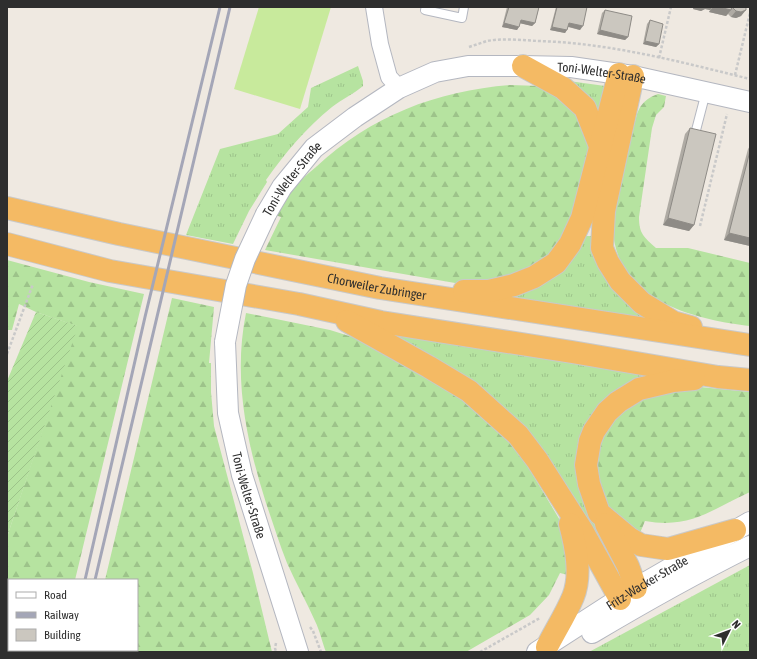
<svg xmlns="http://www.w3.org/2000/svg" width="757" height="659" font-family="'Asap Condensed',sans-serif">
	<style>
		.grass { fill: url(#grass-tufts) }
		.forest { fill: url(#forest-firs) }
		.garden { fill: url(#garden-furrows) }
		.pitch { fill: #c8ea9c }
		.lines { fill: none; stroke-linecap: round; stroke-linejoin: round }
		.service-casing { stroke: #b4b7c0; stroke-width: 10 }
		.minor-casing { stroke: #b4b7c0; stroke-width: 18 }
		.tertiary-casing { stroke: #b4b7c0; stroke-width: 22 }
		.trunk-casing { stroke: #c9c9c9; stroke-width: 24 }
		.path { stroke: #c9c9c9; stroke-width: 2.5; stroke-dasharray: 3 2; stroke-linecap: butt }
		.service { stroke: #fff; stroke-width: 8 }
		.minor { stroke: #fff; stroke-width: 16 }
		.tertiary { stroke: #fff; stroke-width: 20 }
		.trunk { stroke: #f4ba64; stroke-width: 22 }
		.rail { stroke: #a4a6b7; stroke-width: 3 }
		.tertiary-bridge-casing { stroke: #b4b7c0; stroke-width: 22; stroke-linecap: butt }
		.tertiary-bridge { stroke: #fff; stroke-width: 20 }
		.wall { fill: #afaba4 }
		.shaded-wall { fill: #8e8b86 }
		.building { fill: #cbc7bf; stroke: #8e8b86 }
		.labels { text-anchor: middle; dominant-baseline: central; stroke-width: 3; stroke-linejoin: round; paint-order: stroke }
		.street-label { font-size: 13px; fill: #2e2e2e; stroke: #fff }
	</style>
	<defs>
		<pattern id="grass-tufts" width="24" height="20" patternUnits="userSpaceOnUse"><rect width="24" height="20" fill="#b6e3a0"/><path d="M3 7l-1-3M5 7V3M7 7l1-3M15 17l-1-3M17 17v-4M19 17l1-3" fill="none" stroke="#9dc38a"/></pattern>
		<pattern id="forest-firs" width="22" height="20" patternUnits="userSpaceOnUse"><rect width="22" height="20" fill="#b6e3a0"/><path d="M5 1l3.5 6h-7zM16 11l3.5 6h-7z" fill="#9dc38a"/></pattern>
		<pattern id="garden-furrows" width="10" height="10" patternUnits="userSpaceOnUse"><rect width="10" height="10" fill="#b6e3a0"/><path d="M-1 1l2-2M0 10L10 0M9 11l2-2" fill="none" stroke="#9dc38a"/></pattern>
	</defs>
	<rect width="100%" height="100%" fill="#efe9e1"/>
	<!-- grass -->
	<g class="grass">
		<path d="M358,66l5,15v5c-9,8 -21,13 -31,21 -26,21 -47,46 -66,73l1,2 -18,29 -16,33 -47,-9 34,-86 58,-15 30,-27 3,-19z"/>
		<path d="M569,81l36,5 -5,32z"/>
		<path d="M581,236h13l56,83 -162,-22z"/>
		<path d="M367,326l301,46 -50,187 -9,5 -83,-134 -20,-21 -32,-27z"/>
		<path d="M750,565v87h-161z"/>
	</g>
	<!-- forest -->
	<g class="forest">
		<path d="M510,85l30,1 30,15 20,44 -15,75 -31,45 -70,20 -19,-2 -190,-33 16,-33 -6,-2c5,-6 8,-14 13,-20 8,-11 18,-20 28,-28 55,-51 120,-76 194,-82z"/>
		<path d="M658,94l8,2 -2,11 -8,8 -4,13 -13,89c0,17 5,20 17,31h32l62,15v63c-60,-7 -138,-28 -137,-102 0,-5 -1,-10 0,-15 2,-10 5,-20 7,-30 6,-21 11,-43 17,-65 4,-11 10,-16 21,-20z"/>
		<path d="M7,260l82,22 55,12 -69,286h-66v70h49l-1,2h-50v-115l70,-211 -41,-14 -17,-8 -7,26h-5z"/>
		<path d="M172,298l42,9 -5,56h2v29l3,34 39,147 19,79h-184l1,-2h48v-70h-32z"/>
		<path d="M246,313l84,17 32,10 36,15 93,64 30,36 46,77 5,44 -12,-3 -11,22 -19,20 -64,37h-140c-4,-10 -6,-21 -11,-31 -9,-20 -19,-38 -28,-58 -8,-20 -14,-40 -21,-60 -20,-63 -33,-126 -20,-190z"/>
		<path d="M700,387l50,5v100c-39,18 -60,37 -105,29l-5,12 -10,-4 -30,-30 -5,-53 34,-46z"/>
	</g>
	<!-- garden -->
	<path class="garden" d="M36,312l42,14 -71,211v-156z"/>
	<!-- pitch -->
	<path class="pitch" d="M259,7h72l-31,102 -66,-20z"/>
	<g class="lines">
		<!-- service casing -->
		<g class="service-casing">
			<g id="service">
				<path d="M426,7l-1,3 37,8 2,-11"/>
				<path d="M695,134l11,-42"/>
			</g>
		</g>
		<!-- minor casing -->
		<g class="minor-casing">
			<path id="minor" d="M374,7l6,37 9,33 10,11"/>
		</g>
		<!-- tertiary casing -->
		<g class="tertiary-casing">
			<g id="tertiary">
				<path id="s1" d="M266,214l16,-27 32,-39 41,-31 44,-29 36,-16 33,-6h55l48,1 62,9 117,26"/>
				<path id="s2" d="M225,342l3,71 14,62 56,177"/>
				<path d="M592,633c52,-31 104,-60 158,-87"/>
				<path id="s3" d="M537,652l99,-64 114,-66"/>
			</g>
		</g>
		<!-- trunk casing -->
		<g class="trunk-casing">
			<g id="trunk">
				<path d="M523,66l40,22 22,20 15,38"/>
				<path d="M633,76l-29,135 -2,37 6,14 12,19 22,22 31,19 18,5"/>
				<path id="s4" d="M7,208l112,26 261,54 370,57"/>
				<path d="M7,244l103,27 189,33 82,18 191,30 146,25 32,3"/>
				<path d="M464,291h25l25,-6 20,-8 22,-14 14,-19 12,-26 37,-144"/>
				<path d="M347,321l82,46 40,24 49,44 19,25 46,72 37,67"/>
				<path d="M694,379l-21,2 -34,8 -21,13 -11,10 -13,19 -4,10 -4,24 3,19 10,29 30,25 12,7 27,4 67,-19"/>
				<path d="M606,524l22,42 8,22"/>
				<path d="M547,647c8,-16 19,-33 26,-50 9,-22 3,-50 -3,-73"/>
			</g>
		</g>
		<!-- path -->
		<g class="path">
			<path d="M469,47c6,-2 12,-4 18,-6 16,-3 34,-1 51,0 72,2 143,21 212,38"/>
			<path d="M659,58l12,-51"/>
			<path d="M735,75l15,-62"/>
			<path d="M700,226l27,-112"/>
			<path d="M7,354l26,-70"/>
			<path d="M310,627l3,4 8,21"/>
			<path d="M276,643l-1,5 1,4"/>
			<path d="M480,652l60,-34"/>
		</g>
		<!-- service -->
		<use href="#service" class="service"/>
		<!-- minor -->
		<use href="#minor" class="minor"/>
		<!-- tertiary -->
		<use href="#tertiary" class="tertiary"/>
		<!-- trunk -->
		<use href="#trunk" class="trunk"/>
		<!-- rail -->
		<g class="rail">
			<path d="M85,580l60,-263 75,-310"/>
			<path d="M95,580l135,-573"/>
			<path d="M68,652v-2"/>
			<path d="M78,652l1,-2"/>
		</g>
		<!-- tertiary-bridge casing -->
		<g class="tertiary-bridge-casing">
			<path id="tertiary-bridge" d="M225,342l11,-57 9,-26 21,-45"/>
		</g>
		<!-- tertiary-bridge -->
		<use href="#tertiary-bridge" class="tertiary-bridge"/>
	</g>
	<!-- wall -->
	<g class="wall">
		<path d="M507,7h32l-4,16 -3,3 -12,-3 -3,7 -15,-3z"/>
		<path d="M556,7h31l-7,23 -12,-3 -3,6 -15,-3z"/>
		<path d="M693,7h53l-5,9 -5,2 -5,-1 -3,-3 -2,2 -17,-4 1,-2 -5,-1 -4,2 -8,-2z"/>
		<path d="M605,10l23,27 -3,3 -28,-6 5,-21z"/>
		<path d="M650,20l9,24 -3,3 -13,-3 4,-20z"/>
		<path d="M690,128l4,97 -5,6 -26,-6 22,-91z"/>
		<path d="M750,146v100l-26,-6 24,-91z"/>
	</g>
	<!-- shaded-wall -->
	<g class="shaded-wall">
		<path d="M694,7h18l-2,3 -5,-1 -4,2 -8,-2z"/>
		<path d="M713,7h6l12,3 -5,6 -17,-4z"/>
		<path d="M746,10l-5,6 -5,2 -5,-1 5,-6z"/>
		<path d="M521,20l14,3 -3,3 -13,-3z"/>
		<path d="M504,23l15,4 -2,3 -15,-3z"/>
		<path d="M569,23l14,3 -3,4 -14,-4z"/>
		<path d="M552,27l15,3 -2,3 -15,-3z"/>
		<path d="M600,30l28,7 -3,3 -28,-6z"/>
		<path d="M645,41l14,3 -3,3 -13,-3z"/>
		<path d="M668,218l26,7 -5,6 -26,-6z"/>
		<path d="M729,233l21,5v8l-26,-6z"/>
	</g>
	<!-- building -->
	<g class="building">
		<path d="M509,7h30l-4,16 -14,-3 -2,7 -15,-4z"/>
		<path d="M557,7h30l-4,19 -14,-3 -2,7 -15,-3z"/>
		<path d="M719,7h13l-1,3z"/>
		<path d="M732,7h14v3l-5,2 -5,-1z"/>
		<path d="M605,10l27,6 -4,21 -28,-7z"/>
		<path d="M650,20l13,4 -4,20 -14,-3z"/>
		<path d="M690,128l26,6 -22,91 -26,-7z"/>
		<path d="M750,151v87l-21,-5z"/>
	</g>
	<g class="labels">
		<!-- street labels -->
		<g class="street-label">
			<text stroke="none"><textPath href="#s1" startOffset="393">Toni-Welter-Straße</textPath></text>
			<text stroke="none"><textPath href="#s1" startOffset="44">Toni-Welter-Straße</textPath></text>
			<text stroke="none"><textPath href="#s4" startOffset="378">Chorweiler Zubringer</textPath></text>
			<text stroke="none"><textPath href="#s2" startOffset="156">Toni-Welter-Straße</textPath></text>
			<text stroke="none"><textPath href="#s3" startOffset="130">Fritz-Wacker-Straße</textPath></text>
		</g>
	</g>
	<!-- border -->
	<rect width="757" height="659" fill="none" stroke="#2e2e2e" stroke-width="16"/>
	<!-- legend -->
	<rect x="8" y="579" width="130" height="72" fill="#ffffff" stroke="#ababab"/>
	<rect x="16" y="592" width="20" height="6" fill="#ffffff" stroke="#ababab"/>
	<text x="44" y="599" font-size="12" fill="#2e2e2e">Road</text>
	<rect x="16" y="612" width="20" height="6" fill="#a4a6b7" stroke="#ababab"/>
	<text x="44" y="619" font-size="12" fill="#2e2e2e">Railway</text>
	<rect x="16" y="629" width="20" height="12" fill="#cbc7bf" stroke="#ababab"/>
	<text x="44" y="639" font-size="12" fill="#2e2e2e">Building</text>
	<!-- north arrow -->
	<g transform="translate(729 631) rotate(48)" stroke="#ffffff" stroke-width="3" paint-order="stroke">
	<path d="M0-3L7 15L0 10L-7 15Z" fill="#2e2e2e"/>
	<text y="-6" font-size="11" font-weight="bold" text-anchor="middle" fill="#2e2e2e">N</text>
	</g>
</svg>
